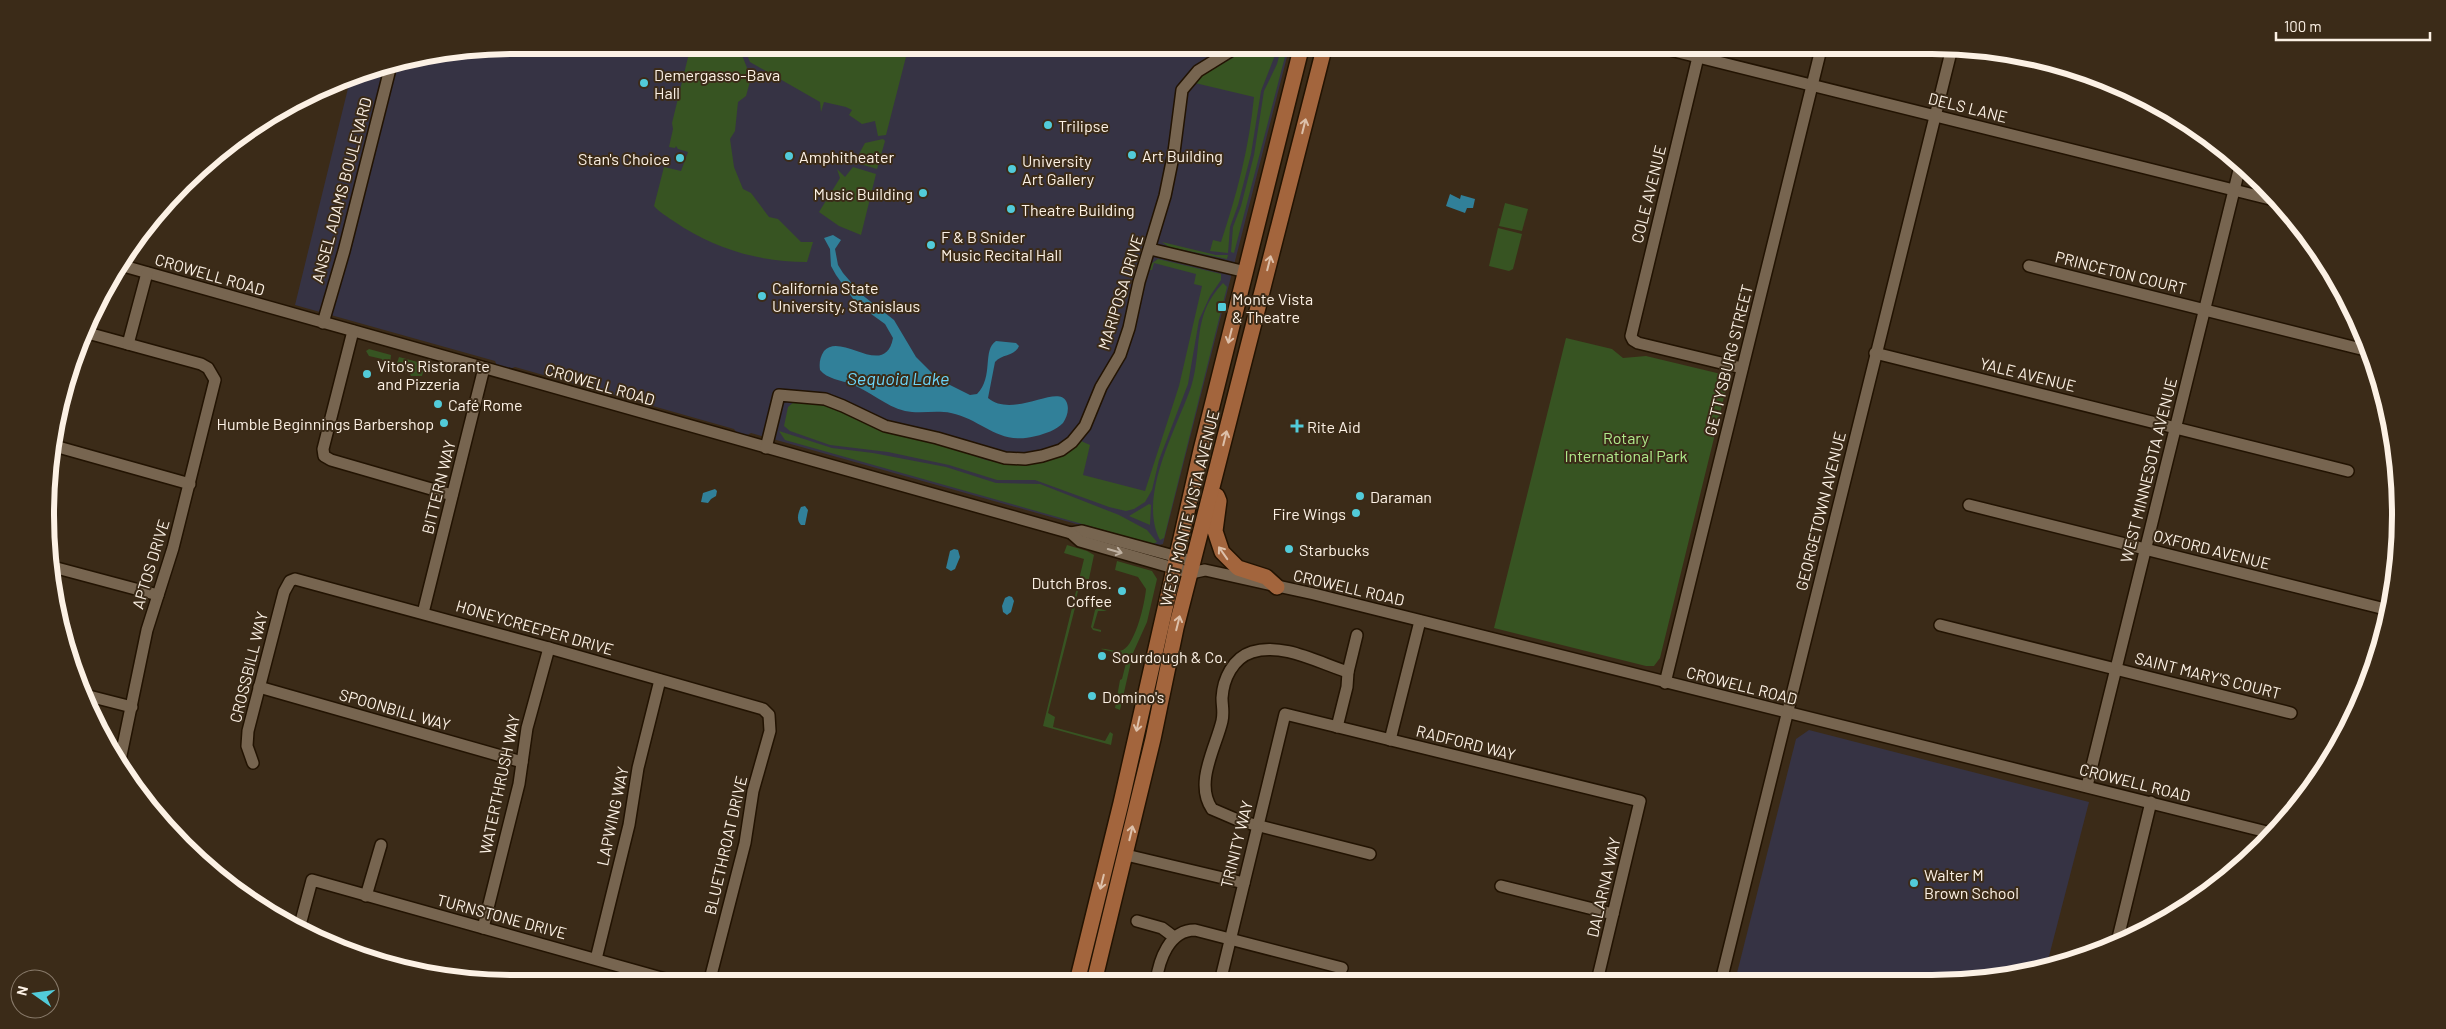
<svg xmlns="http://www.w3.org/2000/svg" width="2446" height="1029" font-family="Barlow,sans-serif">
	<style>
		.education { fill: #363344 }
		.green { fill: #375422 }
		.water { fill: #318099 }
		.lines { fill: none; stroke-linecap: round; stroke-linejoin: round }
		.minor-casing { stroke: #221302; stroke-width: 14 }
		.major-casing { stroke: #221302; stroke-width: 18 }
		.minor { stroke: #776550; stroke-width: 11 }
		.major { stroke: #a3653d; stroke-width: 15 }
		.oneway { stroke: #ddc0aa }
		.oneway2 { stroke: #c0b2a2 }
		.poi-dot { fill: #52cbd9; stroke: #3b2b18; stroke-width: 2 }
		.labels { text-anchor: middle; dominant-baseline: central; stroke-width: 4; stroke-linejoin: round; paint-order: stroke }
		.poi-label { font-size: 16px; fill: #fcf1e5; stroke: #3b2b18; text-anchor: start }
		.street-label { font-size: 16px; fill: #fcf1e5; stroke: #3b2b18 }
		.park-label { font-size: 16px; fill: #b0e98b; stroke: #3b2b18 }
		.water-label { font-size: 18px; font-style: italic; fill: #6cd5f9; stroke: #3b2b18 }
		.rim { fill: none; stroke: #fcf1e5; stroke-width: 6 }
	</style>
	<rect width="100%" height="100%" fill="#3b2b18"/>
	<!-- education -->
	<g class="education">
		<path d="M515,45h775l-127,499 -8,2 -404,-113 -5,3 -9,-3 -3,-4 -219,-62 -5,2 -13,-3 -2,-5 -200,-56 56,-229 12,-6z"/>
		<path d="M1809,730l280,72 -42,162 -54,16 -258,1 61,-242z"/>
	</g>
	<!-- green -->
	<g class="green">
		<path d="M691,45h47l13,33 -5,18 -8,6 -3,29 -5,8 4,28 9,22 8,4 18,24 9,2 23,23h12l-6,20c-47,0 -93,-13 -132,-40 -7,-5 -15,-9 -21,-16l10,-39 17,4 7,-19 -10,-3 -2,-3 -1,2 -6,-1 4,-18 -1,-6z"/>
		<path d="M743,45h166l-23,90 -8,1 -3,-15 -13,3 -13,-9 3,-5 -6,-3 -22,-5 -3,10 -1,-10 -70,-40z"/>
		<path d="M1245,45h34l-18,46 -10,63 -13,51 -8,22 -2,26 -18,-2 3,-11 8,2c16,-48 28,-94 33,-145l-59,-14v-3l39,-23z"/>
		<path d="M1282,45h6l-54,208 -3,-1 2,-25 8,-21 13,-51 10,-64 13,-27z"/>
		<path d="M883,139l2,2 -8,28 -20,-6 4,-8 -2,-1 6,-11z"/>
		<path d="M853,167l23,7 -15,61 -22,-9 -20,-14 21,-34 -3,-9 8,8z"/>
		<path d="M1505,203l23,6 -6,22 -23,-5z"/>
		<path d="M1498,228l24,6 -9,35 -4,2 -20,-5z"/>
		<path d="M1162,242l54,13h12l-1,4 -58,-12z"/>
		<path d="M1158,259l63,15v6l-11,16 -11,24 -11,64 -29,76 -7,30 -7,12 -11,7 -8,2 -17,-4 -74,-27h-38l-48,-15 -61,-13 -58,-7 -40,-14 -6,-5 4,-19 7,-6 38,6 54,26 56,12 43,15 20,4h24l31,-9 20,-14 9,4 -7,30 62,16 34,-105 23,-100 -8,-2 2,-10 -42,-11 -2,7h-2l1,-6z"/>
		<path d="M1223,283l4,4 -63,251 -4,2c-23,-44 17,-112 31,-153 12,-38 0,-71 32,-104z"/>
		<path d="M1566,338l46,11 11,9 23,-2 75,18 7,7 -68,277 -6,8h-8l-152,-38z"/>
		<path d="M369,349l22,6 -1,9 -5,1 -3,-6 -13,-3 -3,-5z"/>
		<path d="M399,357l26,7 -3,12h-11l-2,-5h-10l-3,-5z"/>
		<path d="M779,431l53,17 41,5 73,14 50,16 44,1 79,31 28,15 10,12 -4,2 -368,-104z"/>
		<path d="M1149,504l2,1 -1,20 -21,-9z"/>
		<path d="M1067,545l20,6 7,4 -7,33 -4,-1 -2,4h-3l-2,8 6,2 -5,-1 -29,113 7,4 -2,10 52,14 5,-9 3,2 -2,11 -68,-19 41,-167 -20,-6z"/>
		<path d="M1117,561l35,10 5,8 -10,43 -14,31 -13,57 -5,-2 5,-28 2,-1 5,-20h-2v-4l-24,-6c5,-1 14,4 22,1 13,-7 22,-48 23,-61l-8,-12 -23,-7z"/>
		<path d="M1098,608l9,3h-9l-5,17 8,2v2l-8,-2 -2,-3 4,-17z"/>
	</g>
	<!-- water -->
	<g class="water">
		<path d="M1450,194l10,5 1,-4 14,4 -2,9h-6l-2,5 -19,-7z"/>
		<path d="M833,235l8,5 -6,9 3,16 5,8 18,21 33,26 22,37 17,17 -1,6 6,5 6,-3 26,13 7,-1c17,-17 5,-44 19,-53l20,2 3,3c-4,10 -17,8 -24,16l-7,36c25,21 69,-14 78,3 4,7 1,16 -3,22 -7,7 -18,11 -27,13 -39,10 -52,-16 -85,-23 -15,-3 -31,1 -46,-2 -20,-5 -35,-20 -54,-27 -10,-4 -24,-5 -31,-14 -1,-7 0,-13 4,-19 17,-20 61,29 69,-13l-8,-14 -29,-21 -20,-28 -5,-9 -1,-17 -6,-11z"/>
		<path d="M715,489l2,2 -1,5 -5,3 -3,4 -7,-1 2,-9z"/>
		<path d="M805,506l3,4 -3,15h-4c-5,-5 -3,-12 0,-18z"/>
		<path d="M954,549l4,1 2,7 -5,12 -4,2 -5,-3 4,-17z"/>
		<path d="M1009,596l3,1 2,4 -3,11 -4,3 -4,-3 -1,-6 3,-8z"/>
	</g>
	<g class="lines">
		<!-- minor casing -->
		<g class="minor-casing">
			<g id="minor">
				<path d="M1650,45l628,156"/>
				<path d="M1698,57l-67,279 2,4 5,3 104,25"/>
				<path d="M1150,249l96,23"/>
				<path d="M120,265l951,268 11,-2 103,28"/>
				<path d="M2029,266l340,85"/>
				<path d="M323,323l21,-72 47,-186"/>
				<path d="M353,331l-30,118 1,7 7,4 121,35"/>
				<path d="M84,332l117,32 7,4 7,12 -42,168 -26,82 -28,135"/>
				<path d="M128,344l19,-71"/>
				<path d="M1875,353l473,118"/>
				<path d="M51,445l139,39"/>
				<path d="M766,448l13,-53 46,4 18,7 42,20 52,12 68,20 20,1 17,-3 19,-6 11,-8 13,-16 16,-39 19,-32 9,-27 10,-46 26,-86 9,-44 8,-62 16,-19 42,-26"/>
				<path d="M1969,505l420,105"/>
				<path d="M1071,533l9,8 111,32 14,-3 109,24 957,239"/>
				<path d="M53,567l105,28"/>
				<path d="M423,613l61,-245"/>
				<path d="M1940,625l351,88"/>
				<path d="M1348,672l9,-37"/>
				<path d="M1665,683l157,-638"/>
				<path d="M259,687l263,75"/>
				<path d="M81,694l51,13"/>
				<path d="M1337,727l10,-40 1,-15c-29,-9 -66,-30 -96,-20 -19,6 -29,27 -30,46 0,8 2,14 0,23 -6,26 -28,62 -10,88l28,12 130,33"/>
				<path d="M1390,740l30,-119"/>
				<path d="M253,763l-6,-17 1,-15 36,-139 6,-11 5,-2 254,69 214,61 6,6 1,16 -17,60 -8,52 -36,140"/>
				<path d="M2087,786l154,-624"/>
				<path d="M1126,855l118,28"/>
				<path d="M1501,886l112,28"/>
				<path d="M366,896l15,-51"/>
				<path d="M1137,921l25,7 12,9"/>
				<path d="M300,925l12,-45 371,104"/>
				<path d="M483,928l36,-144 8,-56 22,-80"/>
				<path d="M2117,942l34,-140"/>
				<path d="M596,959l33,-134 9,-57 22,-88"/>
				<path d="M1721,981l231,-933"/>
				<path d="M1156,982c3,-22 13,-52 39,-52l147,38"/>
				<path d="M1220,982l65,-268 355,87 -43,180"/>
			</g>
		</g>
		<!-- major casing -->
		<g class="major-casing">
			<g id="major">
				<path d="M1217,496l2,5 -4,30 7,21 16,16 28,9 11,10"/>
				<path d="M1077,982l44,-179 80,-353 101,-405"/>
				<path d="M1094,982l59,-243 23,-111 149,-583"/>
			</g>
		</g>
		<!-- minor -->
		<use href="#minor" class="minor"/>
		<!-- major -->
		<use href="#major" class="major"/>
	</g>
	<!-- one-way arrows -->
	<defs><path id="oneway-shaft" d="M-6 0H5M1.5-3L5.5 0L1.5 3" fill="none" stroke-width="1.6" stroke-linecap="round" stroke-linejoin="round" transform="scale(1.25)"/></defs>
	<g class="oneway">
		<use href="#oneway-shaft" transform="translate(1304 126) rotate(-76)"/>
		<use href="#oneway-shaft" transform="translate(1269 263) rotate(-76)"/>
		<use href="#oneway-shaft" transform="translate(1230 336) rotate(104)"/>
		<use href="#oneway-shaft" transform="translate(1225 438) rotate(-76)"/>
		<use href="#oneway-shaft" transform="translate(1223 553) rotate(-125)"/>
		<use href="#oneway-shaft" transform="translate(1178 623) rotate(-76)"/>
		<use href="#oneway-shaft" transform="translate(1138 724) rotate(102)"/>
		<use href="#oneway-shaft" transform="translate(1131 833) rotate(-77)"/>
		<use href="#oneway-shaft" transform="translate(1102 882) rotate(104)"/>
	</g>
	<use class="oneway2" href="#oneway-shaft" transform="translate(1115 551) rotate(16)"/>
	<!-- markers -->
	<g class="poi-dot">
		<circle cx="644" cy="83" r="5"/>
		<circle cx="1048" cy="125" r="5"/>
		<circle cx="1132" cy="155" r="5"/>
		<circle cx="789" cy="156" r="5"/>
		<circle cx="680" cy="158" r="5"/>
		<circle cx="1012" cy="169" r="5"/>
		<circle cx="923" cy="193" r="5"/>
		<circle cx="1011" cy="209" r="5"/>
		<circle cx="931" cy="245" r="5"/>
		<circle cx="762" cy="296" r="5"/>
		<rect x="1217" y="302" width="10" height="10" rx="2.5"/>
		<circle cx="367" cy="374" r="5"/>
		<circle cx="438" cy="404" r="5"/>
		<circle cx="444" cy="423" r="5"/>
		<path d="M1294.5 418.5h5v5h5v5h-5v5h-5v-5h-5v-5h5z"/>
		<circle cx="1360" cy="496" r="5"/>
		<circle cx="1356" cy="513" r="5"/>
		<circle cx="1289" cy="549" r="5"/>
		<circle cx="1122" cy="591" r="5"/>
		<circle cx="1102" cy="656" r="5"/>
		<circle cx="1092" cy="696" r="5"/>
		<circle cx="1914" cy="883" r="5"/>
	</g>
	<g class="labels">
		<!-- poi labels -->
		<g class="poi-label">
			<text x="654" y="74">Demergasso-Bava<tspan x="654" dy="18">Hall</tspan></text>
			<text x="1058" y="125">Trilipse</text>
			<text x="1142" y="155">Art Building</text>
			<text x="799" y="156">Amphitheater</text>
			<text x="670" y="158" text-anchor="end">Stan's Choice</text>
			<text x="1022" y="160">University<tspan x="1022" dy="18">Art Gallery</tspan></text>
			<text x="913" y="193" text-anchor="end">Music Building</text>
			<text x="1021" y="209">Theatre Building</text>
			<text x="941" y="236">F &amp; B Snider<tspan x="941" dy="18">Music Recital Hall</tspan></text>
			<text x="772" y="287">California State<tspan x="772" dy="18">University, Stanislaus</tspan></text>
			<text x="1232" y="298">Monte Vista<tspan x="1232" dy="18">&amp; Theatre</tspan></text>
			<text x="377" y="365">Vito's Ristorante<tspan x="377" dy="18">and Pizzeria</tspan></text>
			<text x="448" y="404">Café Rome</text>
			<text x="434" y="423" text-anchor="end">Humble Beginnings Barbershop</text>
			<text x="1307" y="426">Rite Aid</text>
			<text x="1370" y="496">Daraman</text>
			<text x="1346" y="513" text-anchor="end">Fire Wings</text>
			<text x="1299" y="549">Starbucks</text>
			<text x="1112" y="582" text-anchor="end">Dutch Bros.<tspan x="1112" dy="18">Coffee</tspan></text>
			<text x="1112" y="656">Sourdough &amp; Co.</text>
			<text x="1102" y="696">Domino's</text>
			<text x="1924" y="874">Walter M<tspan x="1924" dy="18">Brown School</tspan></text>
		</g>
		<!-- street labels -->
		<g class="street-label">
			<text transform="translate(1968 107) rotate(14)">DELS LANE</text>
			<text transform="translate(341 190) rotate(-75)">ANSEL ADAMS BOULEVARD</text>
			<text transform="translate(1648 194) rotate(-76)">COLE AVENUE</text>
			<text transform="translate(2121 272) rotate(14)">PRINCETON COURT</text>
			<text transform="translate(210 274) rotate(16)">CROWELL ROAD</text>
			<text transform="translate(1120 292) rotate(-73)">MARIPOSA DRIVE</text>
			<text transform="translate(1728 360) rotate(-76)">GETTYSBURG STREET</text>
			<text transform="translate(2028 374) rotate(14)">YALE AVENUE</text>
			<text transform="translate(600 384) rotate(16)">CROWELL ROAD</text>
			<text transform="translate(2148 470) rotate(-76)">WEST MINNESOTA AVENUE</text>
			<text transform="translate(438 487) rotate(-76)">BITTERN WAY</text>
			<text transform="translate(1189 508) rotate(-76)">WEST MONTE VISTA AVENUE</text>
			<text transform="translate(1820 511) rotate(-76)">GEORGETOWN AVENUE</text>
			<text transform="translate(2212 549) rotate(14)">OXFORD AVENUE</text>
			<text transform="translate(150 564) rotate(-73)">APTOS DRIVE</text>
			<text transform="translate(1349 587) rotate(13)">CROWELL ROAD</text>
			<text transform="translate(535 627) rotate(16)">HONEYCREEPER DRIVE</text>
			<text transform="translate(248 667) rotate(-76)">CROSSBILL WAY</text>
			<text transform="translate(2208 675) rotate(14)">SAINT MARY'S COURT</text>
			<text transform="translate(1742 685) rotate(14)">CROWELL ROAD</text>
			<text transform="translate(395 709) rotate(16)">SPOONBILL WAY</text>
			<text transform="translate(1466 742) rotate(14)">RADFORD WAY</text>
			<text transform="translate(2135 782) rotate(14)">CROWELL ROAD</text>
			<text transform="translate(499 784) rotate(-78)">WATERTHRUSH WAY</text>
			<text transform="translate(612 816) rotate(-78)">LAPWING WAY</text>
			<text transform="translate(1236 844) rotate(-76)">TRINITY WAY</text>
			<text transform="translate(725 845) rotate(-77)">BLUETHROAT DRIVE</text>
			<text transform="translate(1603 887) rotate(-77)">DALARNA WAY</text>
			<text transform="translate(502 916) rotate(15)">TURNSTONE DRIVE</text>
		</g>
		<!-- park labels -->
		<g class="park-label">
			<text x="1626" y="437">Rotary<tspan x="1626" dy="18">International Park</tspan></text>
		</g>
		<!-- water labels -->
		<g class="water-label">
			<text x="898" y="378">Sequoia Lake</text>
		</g>
	</g>
	<!-- crop -->
	<path d="M0 0H2446V1029H0ZM514 54H1932A460 460 0 0 1 2392 514V515A460 460 0 0 1 1932 975H514A460 460 0 0 1 54 515V514A460 460 0 0 1 514 54Z" fill="#3b2b18" fill-rule="evenodd"/>
	<path class="rim" d="M514 54H1932A460 460 0 0 1 2392 514V515A460 460 0 0 1 1932 975H514A460 460 0 0 1 54 515V514A460 460 0 0 1 514 54Z"/>
	<!-- north arrow -->
	<g transform="translate(35 994) rotate(284)"><circle r="24" fill="#3b2b18" stroke="#887a6a"/>
	<path d="M0-4L9 19L0 12L-9 19Z" fill="#52cbd9"/>
	<text y="-8" font-size="14" font-weight="bold" text-anchor="middle" fill="#fcf1e5">N</text>
	</g>
	<!-- scale -->
	<path d="M2276 32v8h154v-8" fill="none" stroke="#fcf1e5" stroke-width="2.5"/>
	<text x="2284" y="32" font-size="15" fill="#fcf1e5" stroke="#3b2b18" stroke-width="4" paint-order="stroke">100 m</text>
</svg>
